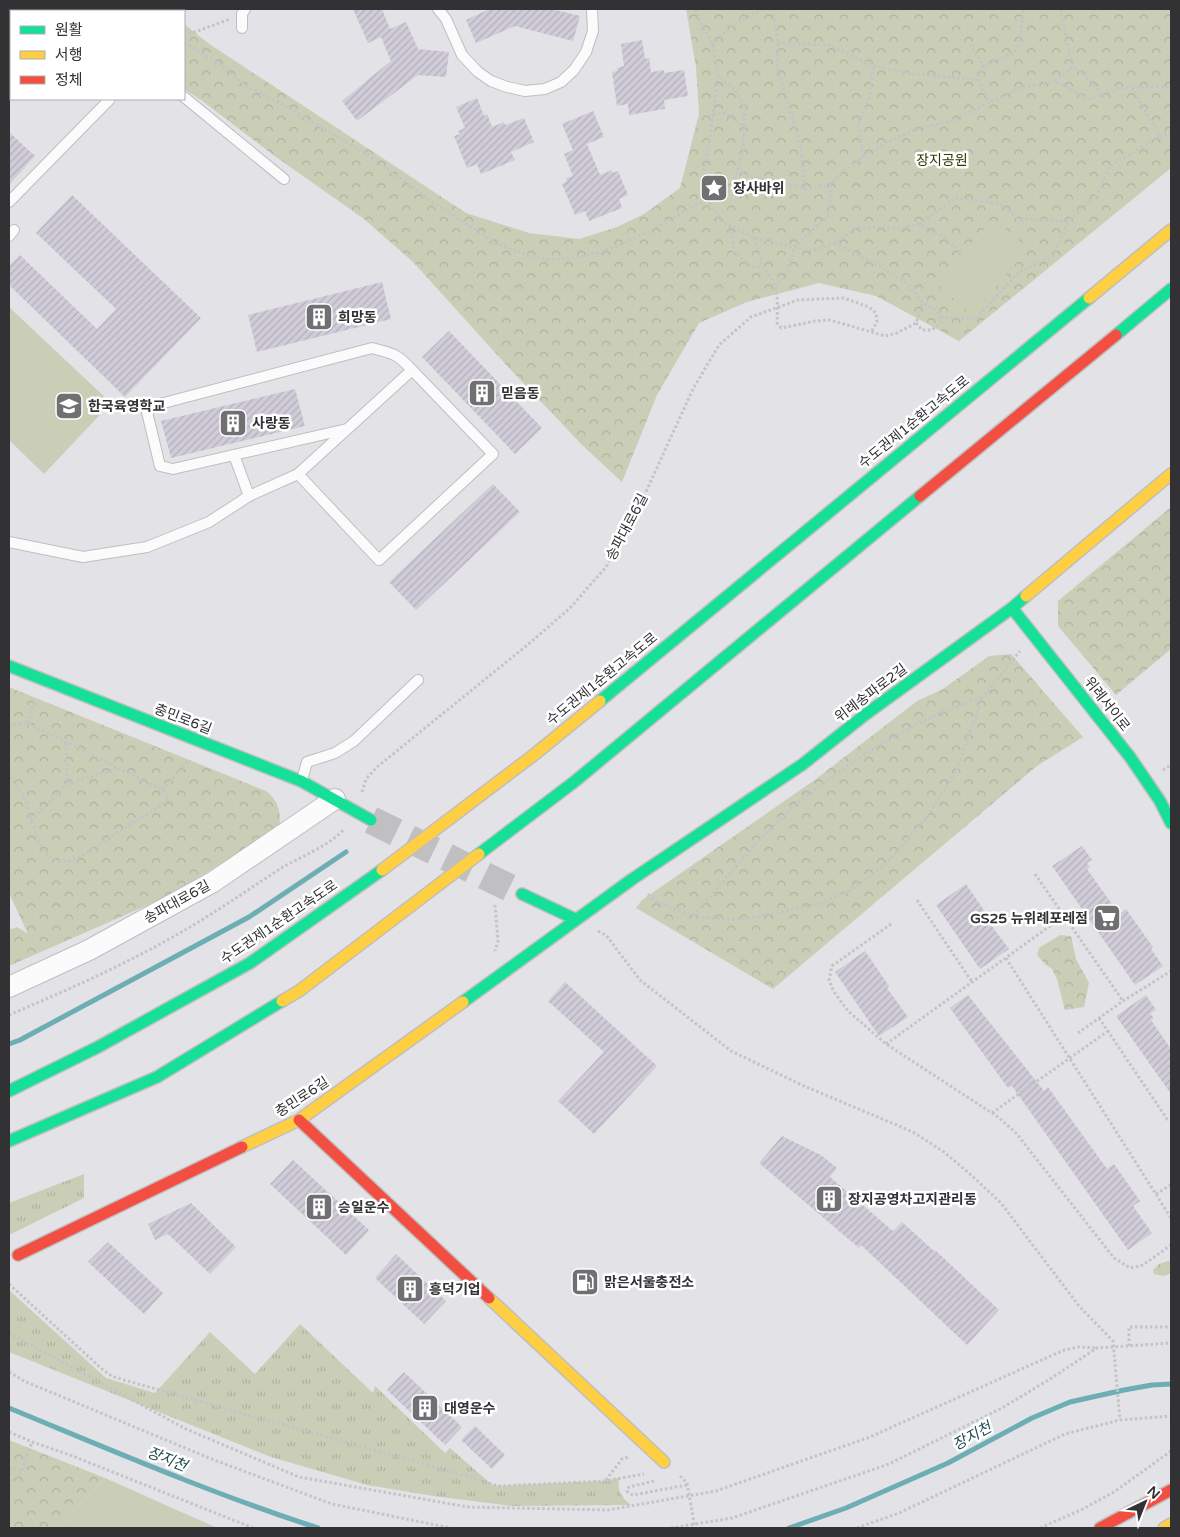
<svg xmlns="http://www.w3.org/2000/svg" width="1180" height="1537" font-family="'Varela Round','Noto Sans KR',sans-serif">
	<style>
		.grass { fill: url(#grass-tufts) }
		.park { fill: url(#park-crowns) }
		.pitch { fill: #cbceb7 }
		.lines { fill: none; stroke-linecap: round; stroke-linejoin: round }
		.stream { stroke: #6daeb4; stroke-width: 5 }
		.building { fill: url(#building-hatch) }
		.secondary-tunnel { stroke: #c0bfc2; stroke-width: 28; stroke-dasharray: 28 14; stroke-linecap: butt }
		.lane-casing { stroke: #bfbec1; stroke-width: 12 }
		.street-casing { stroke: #bfbec1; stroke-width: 22 }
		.fast-casing { stroke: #bfbec1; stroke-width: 14 }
		.slow-casing { stroke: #bfbec1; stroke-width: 14 }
		.jam-casing { stroke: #bfbec1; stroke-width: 14 }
		.path { stroke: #c4c3c6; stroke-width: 3; stroke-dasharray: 2.5 2.5; stroke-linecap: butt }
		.lane { stroke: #fbfbfb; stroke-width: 10 }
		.street { stroke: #fbfbfb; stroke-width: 20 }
		.fast { stroke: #16e098; stroke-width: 11 }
		.slow { stroke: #ffcf43; stroke-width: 11 }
		.jam { stroke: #f24e42; stroke-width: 11 }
		.path-bridge { stroke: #c4c3c6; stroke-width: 3; stroke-dasharray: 2.5 2.5; stroke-linecap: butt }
		.labels { text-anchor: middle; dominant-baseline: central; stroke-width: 5; stroke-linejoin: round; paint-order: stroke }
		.park-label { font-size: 14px; fill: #343602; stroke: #fff }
		.poi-label { font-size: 14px; font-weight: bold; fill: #323134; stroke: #fff; text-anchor: start }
		.street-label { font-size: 14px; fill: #323134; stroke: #fff }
		.water-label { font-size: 15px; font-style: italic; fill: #224c4f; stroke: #fff }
	</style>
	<defs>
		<pattern id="grass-tufts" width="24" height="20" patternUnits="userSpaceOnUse" patternTransform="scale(1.25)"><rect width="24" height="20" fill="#cbceb7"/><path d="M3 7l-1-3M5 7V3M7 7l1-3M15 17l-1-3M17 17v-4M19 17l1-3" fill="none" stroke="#afb19e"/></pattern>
		<pattern id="park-crowns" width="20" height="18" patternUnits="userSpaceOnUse" patternTransform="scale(1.25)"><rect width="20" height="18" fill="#cbceb7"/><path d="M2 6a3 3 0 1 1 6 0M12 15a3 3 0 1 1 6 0" fill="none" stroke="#afb19e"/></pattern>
		<pattern id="building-hatch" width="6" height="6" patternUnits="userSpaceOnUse" patternTransform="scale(1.25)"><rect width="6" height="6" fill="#d0cdd9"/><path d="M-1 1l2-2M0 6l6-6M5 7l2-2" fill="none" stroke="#b3b0bb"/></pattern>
	</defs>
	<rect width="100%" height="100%" fill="#e3e2e6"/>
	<!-- grass -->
	<g class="grass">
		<path d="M84,1174v24l-75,37v-32z"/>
		<path d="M9,1290l97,88 49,15 55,-61 45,42 45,-50 73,69 2,-7 70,67 5,-5 41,36 7,2 107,-5 14,-3c-2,13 2,18 12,27l-120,1 -78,-10 -66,-11 -96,-28 -262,-105z"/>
	</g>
	<!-- park -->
	<g class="park">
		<path d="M9,9h154l4,2h-156v22h-2z"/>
		<path d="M686,9h485v159l-212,173 -83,-45 -57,-13 -72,19 -48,21 -42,72 -35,87 -40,-37 -71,-75 -98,-108 -49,-43 -88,-62 -75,-57 -17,-11v-65l24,19 258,170 63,20 50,6 38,-12 27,-13 36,-26 19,-74 -3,-47z"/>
		<path d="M1171,507v142l-55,46 -58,-69v-25z"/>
		<path d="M1011,654l72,83 -46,29 -264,223 -137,-81 6,-8 174,-121 101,-78 26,-12 46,-33z"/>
		<path d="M9,687l257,104c12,9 16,22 13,38l-113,68 -157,69v-36l8,-3 11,7 -19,-41z"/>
		<path d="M1060,935l11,1 5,23 13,24 -5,24 -19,3 -8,-31 -5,-10 -7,-5 -8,-9 2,-7z"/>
		<path d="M1171,1260v13l-7,3 -10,-2 -1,-4 6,-6z"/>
		<path d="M9,1440l96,38 -47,50h-49z"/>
	</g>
	<!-- pitch -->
	<g class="pitch">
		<path d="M994,218l35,31 -58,65 -35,-31z"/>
		<path d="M9,307l102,96 -67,71 -35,-34z"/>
		<path d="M105,1478l110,49 3,1h-160z"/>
	</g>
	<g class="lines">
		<!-- stream -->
		<g class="stream">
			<path d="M9,1044l11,-4 229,-123 97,-65"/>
			<path d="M9,1408c102,42 204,86 309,120"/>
			<path d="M789,1528l57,-20 102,-45 84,-45 38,-16 54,-12 28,-5 19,-1"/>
		</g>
	</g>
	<!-- building -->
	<g class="building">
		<path d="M353,9h29l8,20 16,-7 12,27 31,3 -3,25 -28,-2 -61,46 -15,-20 49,-40 -10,-24 -13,6z"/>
		<path d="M489,9h63l28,7 -7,25 -58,-15 -39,17 -10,-23z"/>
		<path d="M642,40l3,19 4,-1 2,14 13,-2v3l20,-3 4,26 -24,4 1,9 -36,6 -1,-11 -11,2 -5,-34 5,-1v-3l7,-2 -3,-22z"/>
		<path d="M477,98l7,18 3,-2 5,13 12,-5 1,3 19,-7 10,24 -23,10 4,8 -34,14 -4,-10 -10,4 -13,-32 6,-2 -2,-3 7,-3 -9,-21z"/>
		<path d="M593,111l11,26 -17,7 13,31 12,-5 1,3 5,-2 10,24 -9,4 3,9 -33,13 -4,-10 -10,4 -13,-31 5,-3 -1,-3 7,-2 -9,-22 9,-4 -11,-26z"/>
		<path d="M9,132l26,24 -26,29z"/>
		<path d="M72,195l129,123 -76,79 -116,-112v-19l11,-11 77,74 19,-20 -80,-76z"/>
		<path d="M382,282l9,37 -134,33 -9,-37z"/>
		<path d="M449,331l93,97 -27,26 -93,-97z"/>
		<path d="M295,389l10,37 -134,32 -10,-37z"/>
		<path d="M493,484l27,28 -104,98 -27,-28z"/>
		<path d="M1082,846l10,14 -5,3 3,4 -3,2 32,45 7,-5 27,38 -2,2 12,17 -28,19 -83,-119z"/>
		<path d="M966,884l24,35 -2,2 21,28 -29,20 -44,-64z"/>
		<path d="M865,951l24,35 -2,2 21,29 -29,19 -44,-64z"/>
		<path d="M565,982l92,84 -63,68 -36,-33 46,-49 -56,-51z"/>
		<path d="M968,995l76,96 4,-4 59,82 7,-5 26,37 -7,5 19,27 -24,17 -116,-164 -4,2 -58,-80z"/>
		<path d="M1146,995l10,15 -6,4 4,4 -3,2 20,29v45l-55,-78z"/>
		<path d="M782,1136l39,19 16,13 -7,9 63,54 9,-9 32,29 1,-1 64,60 -32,35 -106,-100 -2,3 -100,-85z"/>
		<path d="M293,1160l76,70 -23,25 -76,-71z"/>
		<path d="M191,1203l45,44 -26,27 -42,-40 -13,6 -7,-16z"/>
		<path d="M108,1242l55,51 -19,21 -56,-52z"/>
		<path d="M396,1254l50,47 -22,23 -49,-46z"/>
		<path d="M404,1372l58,55 -17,18 -58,-55z"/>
		<path d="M475,1426l30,29 -13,14 -31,-29z"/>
	</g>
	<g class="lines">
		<!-- secondary-tunnel -->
		<path class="secondary-tunnel" d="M371,820l151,74"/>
		<!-- lane casing -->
		<g class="lane-casing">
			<g id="lane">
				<path d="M438,9l8,10 16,36 16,17 13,9 16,6 18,4 20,-2 16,-7 13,-12 12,-18 7,-21 -1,-22"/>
				<path d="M242,28v-14l3,-5"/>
				<path d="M184,97l100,82"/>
				<path d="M9,202l101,-103"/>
				<path d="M9,236l5,-6"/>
				<path d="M347,429l-174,40 -13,-3 -13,-54 9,-7 216,-57c20,5 26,6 40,22"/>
				<path d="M234,455l15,41"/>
				<path d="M9,542l74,15 64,-10 62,-25 40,-26 49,-22 114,-104 81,84 -114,106 -81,-86"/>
				<path d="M302,780l5,-18 28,-9 19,-12 64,-61"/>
			</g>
		</g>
		<!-- street casing -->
		<g class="street-casing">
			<path id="street" d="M9,987l80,-37 124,-68 122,-83"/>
		</g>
		<!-- fast casing -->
		<g class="fast-casing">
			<g id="fast">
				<path d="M1116,335l55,-46"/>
				<path d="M1012,608l118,149 30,44 11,22"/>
				<path d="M9,666l292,115 70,39"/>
				<path d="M600,701l489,-403"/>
				<path d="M479,854l95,-72 346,-286"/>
				<path d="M522,894l53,25"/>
				<path d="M463,1002l168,-122 172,-116 63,-50 146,-106 14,-12"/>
				<path d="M9,1091l89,-44 152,-84 132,-93"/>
				<path d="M9,1141l148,-64 125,-76"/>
			</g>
		</g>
		<!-- slow casing -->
		<g class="slow-casing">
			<g id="slow">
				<path d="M1089,298l82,-68"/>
				<path d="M1026,596l145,-122"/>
				<path d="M382,870l153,-116 65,-53"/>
				<path d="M282,1001l17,-10 180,-137"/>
				<path d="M242,1147l57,-27 164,-118"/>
				<path d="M489,1298l175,164"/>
				<path d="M1164,1528l7,-4"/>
			</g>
		</g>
		<!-- jam casing -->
		<g class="jam-casing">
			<g id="jam">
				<path d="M920,496l196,-161"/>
				<path d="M299,1120l190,178"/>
				<path d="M18,1255l224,-108"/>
				<path d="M1100,1528l71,-38"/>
			</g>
		</g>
		<!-- path -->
		<g class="path">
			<path d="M130,9l4,2"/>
			<path d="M696,9l4,12 13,24 5,31 -9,70 -5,24 3,29 13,21 22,12 13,6 56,13 24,-8 21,-15 17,-1 27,2 18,-5 25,12 19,18"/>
			<path d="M772,9l6,34 -1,24 24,80 4,42"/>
			<path d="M1062,9l-1,6 12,52"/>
			<path d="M184,36l46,-17"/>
			<path d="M184,43l36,21 23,20 42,22 83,49 65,47 64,42 25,9 27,7 32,-3 32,-9 38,-18 56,-31 17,-5 9,-8 10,-38 2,-41 -9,-16 -18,-15"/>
			<path d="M778,43l51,2 45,21 40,8 64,6"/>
			<path d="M970,44l13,22 -5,14 11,22"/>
			<path d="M713,45c15,-18 30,-27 50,-36"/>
			<path d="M983,66l32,-14 6,-19 2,-24"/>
			<path d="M1055,81l18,-14 13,9 16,19"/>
			<path d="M1132,88l28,48 11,-3"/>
			<path d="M713,114l12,-1 20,15"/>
			<path d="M863,157l-5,-33 11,-26 5,-32"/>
			<path d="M737,170l18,7 50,12 26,-5 17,-16 36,-25 30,-13 41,-10 34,-18 34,-15 32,-6 35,18 29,-11 52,-2"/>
			<path d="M919,224l37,-26 42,5 20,15 50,4 29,-27 12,-28 51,-31"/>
			<path d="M730,226l4,26 18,15 10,-1c17,19 16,32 15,57l4,5 34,-7 15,-1 55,16 12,-3 19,-10 7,-20 -16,-19 -26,-17 -46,-24"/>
			<path d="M755,238l7,28"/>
			<path d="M775,286l11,-9 9,-31 34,-31 2,-31"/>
			<path d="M941,317l34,2 44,-47 34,-16 15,-34"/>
			<path d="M916,323l6,7h10l9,-8c0,-11 -9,-15 -18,-19"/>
			<path d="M27,723l8,-24"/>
			<path d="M9,725l18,-2 128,63 8,4 5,9 -5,5 -84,53c-4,1 -8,3 -11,4 -31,6 -36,-47 -45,-66 -4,-7 -10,-13 -14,-19"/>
			<path d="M1163,770l8,-5"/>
			<path d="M67,784l52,-16"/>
			<path d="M163,790l25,-30"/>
			<path d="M362,792l4,-13 11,-12 154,-125 39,-34 36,-41 38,-71 49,-107 26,-44 32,-28 47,-17 46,-2 25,9 7,6 1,9 -6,10"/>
			<path d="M31,821l36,-37 -1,-42"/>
			<path d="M1035,874l88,127"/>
			<path d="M648,894l10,9 35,13 30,3h23l76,-16 28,-13 25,-17 19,-18 34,-39 28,-45 26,-73 38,-47"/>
			<path d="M917,900l55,82"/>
			<path d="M495,905l3,36 -3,10"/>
			<path d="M693,916l67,-77 34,-33 22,-17 35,-26 49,-30 41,-21 40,-14"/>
			<path d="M891,924l-59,42 -3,14 5,12 14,19 38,33 112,73 18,16 98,125 16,10 13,-3 28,-20"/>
			<path d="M598,931l8,4 34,45 91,71 73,35 109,46 31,20 26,22 31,29 78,103 34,35 7,79"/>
			<path d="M1006,958l165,260"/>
			<path d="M9,1015c61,-26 124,-54 181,-88 32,-19 62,-40 93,-60 18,-10 49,-23 61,-38"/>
			<path d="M1099,1018l68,101 4,1"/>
			<path d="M1078,1033l45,-32 48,-30"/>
			<path d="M886,1044l178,-128"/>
			<path d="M992,1113l116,-82"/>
			<path d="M1156,1194l15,-9"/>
			<path d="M9,1284l94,86 9,6 12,4 346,97 28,9 107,-5 39,-7"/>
			<path d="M9,1333l177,96 113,48 169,30 140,3 108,-19 154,-54 194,-87 15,-3 18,1"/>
			<path d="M1129,1346v-19h42"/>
			<path d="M9,1372l15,9 190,79 118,44 119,24"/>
			<path d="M9,1432l23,10 38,13 183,73"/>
			<path d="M9,1468l13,3"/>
			<path d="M680,1476l7,7"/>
			<path d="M606,1480l16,-21 7,-2"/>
			<path d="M654,1481l-25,6 -2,4 3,3 3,1 54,-10"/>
			<path d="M9,1485l13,-14 10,-29"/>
			<path d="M671,1528l61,-10 157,-54 113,-56 48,-29 47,-31 74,-5"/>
			<path d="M857,1528l42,-15 166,-79 55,-14 51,-4"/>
			<path d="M1040,1528l43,-19 31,-17 57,-41"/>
		</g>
		<!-- lane -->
		<use href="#lane" class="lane"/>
		<!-- street -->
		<use href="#street" class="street"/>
		<!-- fast -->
		<use href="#fast" class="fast"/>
		<!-- slow -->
		<use href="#slow" class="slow"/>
		<!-- jam -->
		<use href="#jam" class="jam"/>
		<!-- path-bridge -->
		<path class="path-bridge" d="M687,1483l8,45"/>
	</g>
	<!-- icons -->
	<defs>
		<g id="sight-square" transform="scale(1.4375)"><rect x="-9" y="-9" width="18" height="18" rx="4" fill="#706f72" stroke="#fff"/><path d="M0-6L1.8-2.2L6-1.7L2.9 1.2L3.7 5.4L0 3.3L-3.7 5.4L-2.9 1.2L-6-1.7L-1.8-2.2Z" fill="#fff"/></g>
		<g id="building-square" transform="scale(1.4375)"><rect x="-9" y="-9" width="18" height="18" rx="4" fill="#706f72" stroke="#fff"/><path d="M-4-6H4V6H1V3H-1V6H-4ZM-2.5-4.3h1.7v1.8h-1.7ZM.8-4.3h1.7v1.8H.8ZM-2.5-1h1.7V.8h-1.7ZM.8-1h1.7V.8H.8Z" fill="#fff"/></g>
		<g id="school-square" transform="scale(1.4375)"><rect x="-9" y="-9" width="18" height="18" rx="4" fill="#706f72" stroke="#fff"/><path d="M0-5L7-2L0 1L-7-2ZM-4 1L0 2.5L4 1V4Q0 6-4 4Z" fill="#fff"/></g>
		<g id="supermarket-square" transform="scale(1.4375)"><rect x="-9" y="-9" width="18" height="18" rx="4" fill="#706f72" stroke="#fff"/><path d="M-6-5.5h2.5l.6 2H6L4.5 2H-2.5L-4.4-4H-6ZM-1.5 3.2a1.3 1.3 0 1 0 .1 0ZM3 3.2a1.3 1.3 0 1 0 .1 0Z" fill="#fff"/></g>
		<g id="fuel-square" transform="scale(1.4375)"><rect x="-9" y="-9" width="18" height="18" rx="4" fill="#706f72" stroke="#fff"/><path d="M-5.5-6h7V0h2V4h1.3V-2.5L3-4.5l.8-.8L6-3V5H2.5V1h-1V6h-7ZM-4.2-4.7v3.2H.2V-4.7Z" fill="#fff"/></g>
	</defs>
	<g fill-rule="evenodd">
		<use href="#sight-square" x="714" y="188"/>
		<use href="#building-square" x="319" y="317"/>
		<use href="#building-square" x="482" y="393"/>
		<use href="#school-square" x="69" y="406"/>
		<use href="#building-square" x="233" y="423"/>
		<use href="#supermarket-square" x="1107" y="918"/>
		<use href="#building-square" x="829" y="1199"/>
		<use href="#building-square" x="319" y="1207"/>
		<use href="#fuel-square" x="585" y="1282"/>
		<use href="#building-square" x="410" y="1289"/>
		<use href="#building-square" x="425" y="1408"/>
	</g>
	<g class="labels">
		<!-- park labels -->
		<g class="park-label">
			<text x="942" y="160">장지공원</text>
		</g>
		<!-- poi labels -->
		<g class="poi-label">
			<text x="733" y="188">장사바위</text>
			<text x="338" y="317">희망동</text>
			<text x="501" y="393">믿음동</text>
			<text x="88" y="406">한국육영학교</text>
			<text x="252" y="423">사랑동</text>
			<text x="1088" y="918" text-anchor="end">GS25 뉴위례포레점</text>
			<text x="848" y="1199">장지공영차고지관리동</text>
			<text x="338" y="1207">승일운수</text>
			<text x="604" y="1282">맑은서울충전소</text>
			<text x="429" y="1289">흥덕기업</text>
			<text x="444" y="1408">대영운수</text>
		</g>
		<!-- street labels -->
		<g class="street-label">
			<text transform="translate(914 422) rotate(-39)">수도권제1순환고속도로</text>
			<text transform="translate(627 527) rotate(-62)">송파대로6길</text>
			<text transform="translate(602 679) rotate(-39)">수도권제1순환고속도로</text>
			<text transform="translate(871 693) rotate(-37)">위례송파로2길</text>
			<text transform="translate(1107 704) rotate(52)">위례서이로</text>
			<text transform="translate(183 719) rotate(21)">충민로6길</text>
			<text transform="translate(177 902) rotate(-29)">송파대로6길</text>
			<text transform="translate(279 922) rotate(-34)">수도권제1순환고속도로</text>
			<text transform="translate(302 1097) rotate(-33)">충민로6길</text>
		</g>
		<!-- water labels -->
		<g class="water-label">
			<text transform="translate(972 1436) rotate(-29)">장지천</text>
			<text transform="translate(167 1459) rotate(22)">장지천</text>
		</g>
	</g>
	<!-- border -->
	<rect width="1180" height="1537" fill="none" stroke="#323134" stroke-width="20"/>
	<!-- legend -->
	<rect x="10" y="10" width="175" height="90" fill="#ffffff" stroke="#adadae"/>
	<rect x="20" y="26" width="25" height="8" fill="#16e098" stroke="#adadae"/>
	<text x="55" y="35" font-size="15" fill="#323134">원활</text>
	<rect x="20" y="51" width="25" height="8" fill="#ffcf43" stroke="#adadae"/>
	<text x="55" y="60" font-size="15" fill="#323134">서행</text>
	<rect x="20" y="76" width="25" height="8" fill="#f24e42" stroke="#adadae"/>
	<text x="55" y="85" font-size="15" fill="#323134">정체</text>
	<!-- north arrow -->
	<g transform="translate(1145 1502) rotate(43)" stroke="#ffffff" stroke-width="4" paint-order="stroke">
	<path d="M0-4L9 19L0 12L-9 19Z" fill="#323134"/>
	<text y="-8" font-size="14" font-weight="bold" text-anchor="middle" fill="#323134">N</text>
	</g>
</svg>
